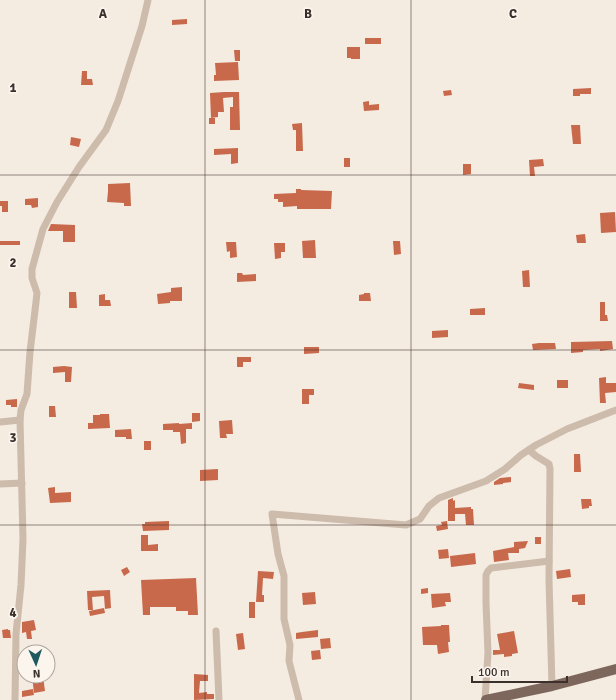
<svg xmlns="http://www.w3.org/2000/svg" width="616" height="700" font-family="Signika,sans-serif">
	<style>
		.building { fill: #c8694b }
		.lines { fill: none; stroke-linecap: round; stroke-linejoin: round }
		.minor { stroke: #cdbbac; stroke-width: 7 }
		.primary { stroke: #7d675c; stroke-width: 10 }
		.grid { fill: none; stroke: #3b302b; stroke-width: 1; stroke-opacity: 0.55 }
		.grid-label { font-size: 13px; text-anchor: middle; font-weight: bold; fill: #3b302b; stroke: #fbf5ee; stroke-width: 3.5; stroke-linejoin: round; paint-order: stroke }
	</style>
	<rect width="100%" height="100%" fill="#f4ebe1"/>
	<!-- building -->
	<g class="building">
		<path d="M187,19v5l-15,1v-5z"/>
		<rect x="365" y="38" width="16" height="6"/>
		<path d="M347,47h13v12h-9v-1h-4z"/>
		<path d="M234,50h6v11h-5z"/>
		<path d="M238,62l1,18 -25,1v-6h2l-1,-12z"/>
		<path d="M82,71h5v8h5l1,6h-12z"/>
		<path d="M591,88v6h-11v2h-7v-7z"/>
		<path d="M451,90l1,5 -8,1 -1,-5z"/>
		<path d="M224,92h15l1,38h-10v-23h3v-10l-10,1 1,14h-6v5l-7,1 -1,-25z"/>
		<path d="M369,101v4l10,-1v6l-15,1 -1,-9z"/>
		<rect x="209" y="118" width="6" height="6"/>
		<path d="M302,123l1,28h-7v-21h-3l-1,-6z"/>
		<path d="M571,125h9l1,19h-8z"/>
		<path d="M71,137l10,2 -2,8 -9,-2z"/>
		<path d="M238,148v15l-7,1v-10l-17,1v-6z"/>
		<rect x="344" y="158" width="6" height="9"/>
		<path d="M543,159l1,7 -10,1 1,9h-5l-1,-16z"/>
		<path d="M463,164h8v10l-8,1z"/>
		<path d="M130,183l1,23h-7v-3l-17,-1 1,-11v-7z"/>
		<path d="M296,189h5v1l31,1 -1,18h-34v-3l-14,1v-5h-5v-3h-4v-5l22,-1z"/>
		<path d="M38,198v9l-6,1 -1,-3h-6v-6z"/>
		<path d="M0,201h8v11h-6v-6h-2z"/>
		<path d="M615,212l1,20 -15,1 -1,-20z"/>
		<path d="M51,224l24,1v17h-12v-11h-15z"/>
		<path d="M585,234l1,9h-9l-1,-8z"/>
		<path d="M315,240l1,18h-13l-1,-17z"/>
		<rect x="0" y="241" width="20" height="4"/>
		<path d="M393,241h7l1,13 -7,1z"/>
		<path d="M226,242h10l1,15 -7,1v-7l-3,1z"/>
		<path d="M274,243h11v9h-4v6l-6,1z"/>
		<path d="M529,270l1,17h-7l-1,-16z"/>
		<path d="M237,273h5l1,2 13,-1v7l-19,1z"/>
		<path d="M182,287v14h-12v2l-12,1 -1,-10 14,-2v-4z"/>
		<path d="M69,292h7l1,16h-8z"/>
		<path d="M364,293h6l1,8h-12v-6l5,-1z"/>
		<path d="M105,294v6h5l1,6h-12v-11z"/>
		<path d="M600,302h5v13h2l1,6h-8z"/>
		<path d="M485,308v7h-15v-6z"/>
		<path d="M448,330v7l-16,1v-7z"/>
		<path d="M612,341l1,8 -13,2v-2l-17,1v2l-12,1v-11z"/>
		<path d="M539,343h16l1,6 -23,1 -1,-6z"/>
		<path d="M304,347h15v6l-15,1z"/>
		<path d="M237,357h14v5h-8v5h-6z"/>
		<path d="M64,366l8,1 -1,15h-6v-10l-12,1v-6z"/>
		<path d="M606,377v6h10v9l-11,1 1,10h-6l-1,-25z"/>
		<rect x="557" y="380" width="11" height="8"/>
		<path d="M519,383l15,2v5l-16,-2z"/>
		<path d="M302,389h12v6h-5v9h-7z"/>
		<path d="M17,399v8h-6v-2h-5v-5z"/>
		<path d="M49,406h6l1,11h-7z"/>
		<path d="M192,413h8v8l-8,1z"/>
		<path d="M100,414h9l1,14 -22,1v-6h5v-8h7z"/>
		<path d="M232,420l1,14h-7l1,4h-7l-1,-17z"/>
		<path d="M179,423v1l13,-1v6h-6v14l-5,1 -1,-12h-7v-2h-10v-6z"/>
		<path d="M131,429l1,10h-6v-2h-11v-7z"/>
		<rect x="144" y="441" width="7" height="9"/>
		<path d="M574,454h6l1,18h-7z"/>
		<path d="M218,469v11l-18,1v-11z"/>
		<path d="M511,477v5l-8,1v1l-9,1v-3l6,-4z"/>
		<path d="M55,487v6l16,-1v10l-21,1 -2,-15z"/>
		<path d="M453,498v3l2,-1v8l16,-1v2h2l1,16h-8l-1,-11h-10v7h-7v-21z"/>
		<path d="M581,499h10l1,7h-3v2l-7,1z"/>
		<path d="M169,521v9l-26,1 -1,-7h3v-2z"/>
		<path d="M447,521l1,8 -11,2 -1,-5 6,-1 -1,-3z"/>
		<path d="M141,535h7v10l10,-1v7h-17z"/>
		<rect x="535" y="537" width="6" height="7"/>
		<path d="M528,541l-3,7 -6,1v4h-11l1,7 -15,2 -1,-11 21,-4v-5z"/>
		<path d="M448,549l1,9 -10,1 -1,-9z"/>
		<path d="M475,553l1,11 -25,3 -1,-11z"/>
		<path d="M127,567l3,5 -6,4 -3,-6z"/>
		<path d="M570,569l1,8 -14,2 -1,-8z"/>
		<path d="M258,571l16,1 -1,7 -10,-1 -1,17h2v7h-8z"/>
		<path d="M196,578l2,37h-10v-4h-12v-4h-26v8h-7l-2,-35z"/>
		<path d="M428,588v5l-7,1v-5z"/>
		<path d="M110,590l1,18 -6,1 -1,-13 -12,1 1,13h-5l-1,-19z"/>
		<path d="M315,592l1,12 -13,1 -1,-12z"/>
		<path d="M450,593l1,9h-6l1,4 -14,2 -1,-14z"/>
		<path d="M585,594v11h-7v-3h-6v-7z"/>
		<rect x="249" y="602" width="6" height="16"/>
		<path d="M104,608l1,5 -15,3 -1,-5z"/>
		<path d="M34,620l2,10 -5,1 1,8h-5l-1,-7 -4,1v-11z"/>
		<path d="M441,625h8l1,17h-2l1,10 -11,2 -1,-9h-14l-1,-18 19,-1z"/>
		<path d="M8,629v1h2l1,8h-8l-1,-8z"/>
		<path d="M318,630v7l-22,2v-6l6,-1z"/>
		<path d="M514,631l4,22 -6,1v2l-8,1v-3l-11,1v-5h7l-3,-16z"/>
		<path d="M243,633l2,16 -7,1 -2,-16z"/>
		<path d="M330,638l1,10 -10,1 -1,-10z"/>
		<path d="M320,650l1,9 -9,1 -1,-9z"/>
		<path d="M194,674l14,1v6h-8l-1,12 8,-1v2h7v5l-20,1z"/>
		<path d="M32,676h11l2,15 -11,2z"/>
		<path d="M33,689l1,6 -12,2v-6z"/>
	</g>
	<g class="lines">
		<!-- minor -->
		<g class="minor">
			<path d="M0,422l20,-2"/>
			<path d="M529,450l7,6 13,8 1,5 -1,111 3,106"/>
			<path d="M0,484l22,-1"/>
			<path d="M216,631l3,69"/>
			<path d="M15,700l1,-66 5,-49 2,-46 -3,-119 1,-10 6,-16 3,-42 6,-50 1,-9 -5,-15v-9l11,-40 14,-27 22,-35 27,-37 12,-29 24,-75 6,-26"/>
			<path d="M299,700l-10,-39 1,-16 -6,-26v-43l-6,-22 -6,-40 134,11 14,-6 9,-13 10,-8 47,-17 19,-12 16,-14 15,-10 31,-16 49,-19"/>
			<path d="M485,700l3,-47 -2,-50v-28l2,-4 3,-3 58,-7"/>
		</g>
		<!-- primary -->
		<path class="primary" d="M486,700l66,-14 64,-17"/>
	</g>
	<!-- grid -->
	<path class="grid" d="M205,0v700M411,0v700M0,175h616M0,350h616M0,525h616"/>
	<g class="grid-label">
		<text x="103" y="18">A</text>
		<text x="308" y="18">B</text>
		<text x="513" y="18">C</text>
		<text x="13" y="92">1</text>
		<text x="13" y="267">2</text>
		<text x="13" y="442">3</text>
		<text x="13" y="617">4</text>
	</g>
	<!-- north arrow -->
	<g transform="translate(36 664) rotate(177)"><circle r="19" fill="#fbf5ee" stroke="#aea6a0"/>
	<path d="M0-3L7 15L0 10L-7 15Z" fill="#1f5a5e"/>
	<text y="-6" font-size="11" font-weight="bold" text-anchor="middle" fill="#3b302b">N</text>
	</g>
	<!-- scale -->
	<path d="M472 676v6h95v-6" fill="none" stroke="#3b302b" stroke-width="2"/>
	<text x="478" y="676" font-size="12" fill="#3b302b" stroke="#fbf5ee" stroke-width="3" paint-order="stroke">100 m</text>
</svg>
